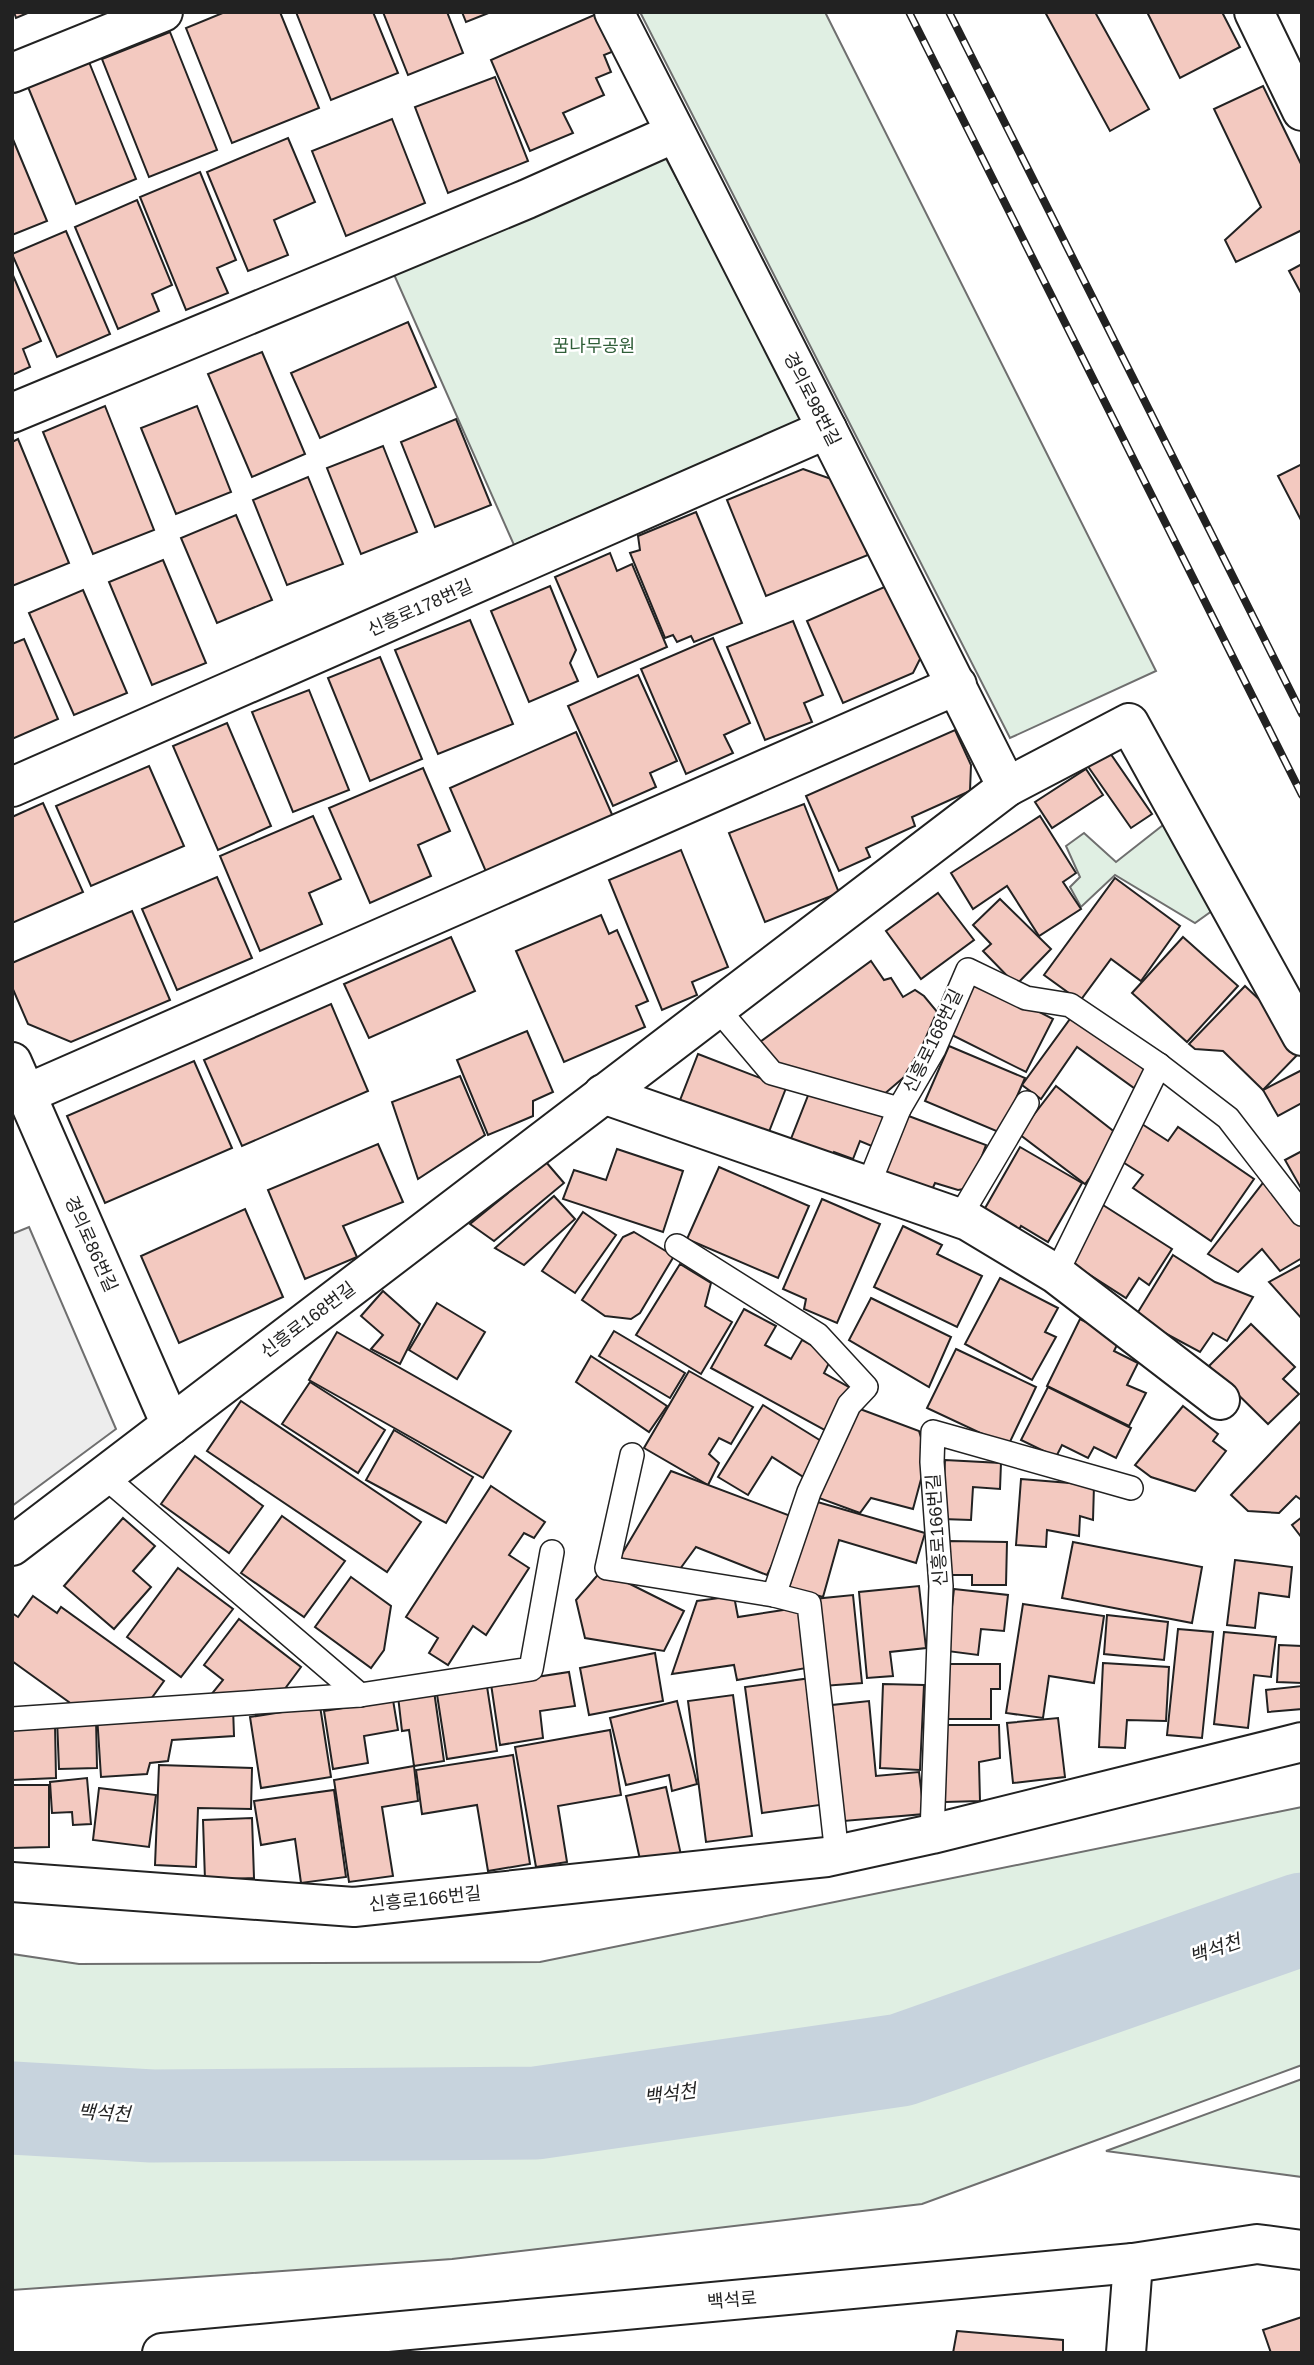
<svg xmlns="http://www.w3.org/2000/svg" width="1314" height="2365" font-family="Helvetica,'Noto Sans KR',sans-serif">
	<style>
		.green { fill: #e0efe3; stroke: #6f6f6f; stroke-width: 2 }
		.parking { fill: #ededed; stroke: #6f6f6f; stroke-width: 2 }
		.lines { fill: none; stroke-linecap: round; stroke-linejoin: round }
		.river { stroke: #c7d3dd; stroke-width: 93 }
		.building { fill: #f3c9c0; stroke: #222; stroke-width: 2 }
		.service-casing { stroke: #222; stroke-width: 26 }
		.minor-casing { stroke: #222; stroke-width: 42 }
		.service { stroke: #fff; stroke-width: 23 }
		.minor { stroke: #fff; stroke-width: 38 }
		.rail-casing { stroke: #222; stroke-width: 8 }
		.rail { stroke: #fff; stroke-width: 5; stroke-dasharray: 16; stroke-linecap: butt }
		.labels { text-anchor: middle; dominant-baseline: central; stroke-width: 5; stroke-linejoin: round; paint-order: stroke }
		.park-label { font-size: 18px; fill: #2f5e38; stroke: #fff }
		.street-label { font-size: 18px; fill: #222; stroke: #fff }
		.water-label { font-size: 19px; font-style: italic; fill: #222; stroke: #fff }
	</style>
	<rect width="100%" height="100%" fill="#fff"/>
	<!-- green -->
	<g class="green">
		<path d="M640,12h185l331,659 -146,67z"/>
		<path d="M663,153l141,265 -290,127 -122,-275z"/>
		<path d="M1172,818l51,85 -28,20 -80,-48 -34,32 -11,-20 10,-10 -14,-31 18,-13 32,29z"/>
		<path d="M1302,1807v258l-380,139 -470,55 -440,31v-336l67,10 461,-2z"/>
		<path d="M1302,2079v98l-196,-26z"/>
	</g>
	<!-- parking -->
	<path class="parking" d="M29,1227l87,202 -104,77v-272z"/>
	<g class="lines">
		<!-- river -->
		<path class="river" d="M12,2108l140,8 384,-3 365,-53 401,-141"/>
	</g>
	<!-- building -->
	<g class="building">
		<path d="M14,12h16l-14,6z"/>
		<path d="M225,12h55l39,96 -87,35 -46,-115z"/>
		<path d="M296,12h77l25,61 -67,27z"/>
		<path d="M383,12h64l16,41 -55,22z"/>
		<path d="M462,12h29l-25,10z"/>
		<path d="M601,12l18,37 -15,6 7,17 -15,6 8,17 -41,18 10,20 -43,18 -39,-91z"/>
		<path d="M1045,12h50l54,97 -39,22z"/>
		<path d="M1147,12h75l18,35 -60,31z"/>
		<path d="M170,32l47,118 -68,27 -47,-118z"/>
		<path d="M89,62l47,117 -60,25 -48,-117z"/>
		<path d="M495,77l33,84 -80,32 -33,-86z"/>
		<path d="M1263,86l39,80v64l-66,32 -11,-22 36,-33 -47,-98z"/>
		<path d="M392,119l33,84 -79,33 -34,-85z"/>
		<path d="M12,137l35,84 -35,14z"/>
		<path d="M288,138l27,64 -41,18 14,35 -40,16 -41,-99z"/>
		<path d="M200,172l36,88 -19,8 11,25 -42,17 -46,-113z"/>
		<path d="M137,200l35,85 -20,9 7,17 -41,18 -43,-102z"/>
		<path d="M66,231l44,103 -53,23 -45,-103z"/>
		<path d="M1302,264v31l-13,-24z"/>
		<path d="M12,273l29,68 -18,8 7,18 -18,8z"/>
		<path d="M408,322l28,65 -116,51 -29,-65z"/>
		<path d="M262,352l43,102 -53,23 -44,-103z"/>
		<path d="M105,406l49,124 -61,24 -50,-122z"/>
		<path d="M197,406l34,86 -55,22 -35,-86z"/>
		<path d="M456,419l35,86 -56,22 -34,-85z"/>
		<path d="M18,439l51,124 -57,23v-144z"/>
		<path d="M383,446l34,86 -56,22 -34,-86z"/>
		<path d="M1302,464v58l-24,-46z"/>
		<path d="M803,469l34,12 31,74 -102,41 -39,-96z"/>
		<path d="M308,477l35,87 -56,21 -34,-85z"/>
		<path d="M696,512l46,111 -48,19 -3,-6 -14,6 -4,-7 -8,3 -35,-85 10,-3 -2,-14z"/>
		<path d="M236,515l36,85 -55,23 -36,-85z"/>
		<path d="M610,553l7,18 15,-7 35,83 -69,30 -43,-100z"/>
		<path d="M163,560l43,103 -54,22 -43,-103z"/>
		<path d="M898,581l28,66 -13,26 -70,30 -36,-82z"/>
		<path d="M550,586l26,64 -6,13 8,18 -49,21 -38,-91z"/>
		<path d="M83,590l44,103 -53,22 -45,-102z"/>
		<path d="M470,620l43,104 -75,30 -43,-104z"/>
		<path d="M793,621l30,74 -19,8 8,19 -47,18 -38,-93z"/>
		<path d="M713,638l37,85 -26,12 9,18 -47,21 -45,-105z"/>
		<path d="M24,639l34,80 -46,20v-95z"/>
		<path d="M380,657l42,102 -52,22 -42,-103z"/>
		<path d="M638,675l39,86 -27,12 6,14 -43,19 -45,-100z"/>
		<path d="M309,690l40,100 -56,22 -41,-100z"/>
		<path d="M227,723l44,103 -53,24 -45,-104z"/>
		<path d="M955,730l16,35 -1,26 -58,26 3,9 -49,22 4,9 -31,14 -33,-75z"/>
		<path d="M576,732l38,87 -127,55 -37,-86z"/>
		<path d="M1108,750l44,64 -21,14 -44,-63z"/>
		<path d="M149,766l35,80 -93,40 -35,-80z"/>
		<path d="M423,768l27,63 -32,14 13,31 -61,27 -41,-95z"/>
		<path d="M1086,769l17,26 -51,33 -17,-26z"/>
		<path d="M43,803l40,89 -71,31v-106z"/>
		<path d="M804,804l35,89 -74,29 -36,-89z"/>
		<path d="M313,816l28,63 -32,14 13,31 -62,27 -40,-95z"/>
		<path d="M1040,816l36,57 -13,9 18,27 -42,27 -32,-50 -34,23 -22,-36z"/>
		<path d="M681,850l47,117 -36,15 5,13 -35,15 -53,-130z"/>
		<path d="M217,877l35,81 -75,32 -35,-81z"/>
		<path d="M1115,878l65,48 -39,55 -30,-22 -31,42 -36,-26z"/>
		<path d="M938,893l36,47 -53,39 -35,-48z"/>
		<path d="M1000,899l51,50 -35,36 -33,-34 8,-7 -18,-19z"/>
		<path d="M132,911l38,89 -99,42 -43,-18 -16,-37v-24z"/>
		<path d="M601,915l8,19 8,-4 31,71 -12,5 9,21 -81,35 -48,-111z"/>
		<path d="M451,937l24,54 -106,47 -25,-54z"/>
		<path d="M1183,937l55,49 -51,56 -55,-49z"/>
		<path d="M871,961l13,19 7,-2 12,19 12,-7 9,6 19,23 -33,53 -28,24 -103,-29 -19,-25z"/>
		<path d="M973,978l80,41 -27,53 -80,-40z"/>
		<path d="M1245,986l57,54v10l-39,40 -40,-39 -28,-2 -6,-5z"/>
		<path d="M331,1004l37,87 -126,55 -38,-86z"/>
		<path d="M1075,1012l75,54 -16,22 -57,-41 -36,52 -19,-14z"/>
		<path d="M527,1031l26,61 -20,9v15l-45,19 -31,-75z"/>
		<path d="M949,1046l76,32 -24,55 -76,-32z"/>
		<path d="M698,1054l88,34 -21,54 -88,-34z"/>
		<path d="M194,1061l38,87 -127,55 -38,-87z"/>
		<path d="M1302,1070v33l-24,13 -15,-26z"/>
		<path d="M460,1076l25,59 -67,44 -26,-77z"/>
		<path d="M1056,1086l65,51 -36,47 -66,-50z"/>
		<path d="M811,1088l75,28 -12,31 -14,-6 -7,18 -19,-7 -5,13 -42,-16z"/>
		<path d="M906,1115l80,30 -16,43 -12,2 -23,-7 -4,9 -47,-18z"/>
		<path d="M1142,1124l26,17 10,-14 76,52 -43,62 -78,-53 10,-13 -25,-16z"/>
		<path d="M378,1144l25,58 -60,24 14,31 -52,22 -37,-89z"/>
		<path d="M1020,1147l62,36 -34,59 -27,-16 -6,11 -35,-20z"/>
		<path d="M617,1149l66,22 -20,61 -100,-33 11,-29 32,10z"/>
		<path d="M1302,1151v39l-17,-30z"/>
		<path d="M546,1162l18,21 -70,58 -24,-17z"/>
		<path d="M719,1167l90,39 -31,72 -91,-39z"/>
		<path d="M1266,1179l36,46v33l-22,13 -18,-22 -24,23 -30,-18z"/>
		<path d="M554,1196l21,23 -51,46 -29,-17z"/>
		<path d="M822,1199l58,25 -43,99 -33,-14 2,-10 -23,-10z"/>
		<path d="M1103,1205l69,44 -23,36 -10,-7 -13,20 -58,-37z"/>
		<path d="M245,1209l38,88 -104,46 -38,-87z"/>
		<path d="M583,1212l33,23 -41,58 -33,-22z"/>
		<path d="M903,1226l39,19 -5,9 45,22 -25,51 -83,-40z"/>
		<path d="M634,1232l40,24 -34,57 -9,6 -26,-3 -23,-16 41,-63z"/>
		<path d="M1173,1255l42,27 38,15 -26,44 -14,-8 -13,19 -65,-35z"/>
		<path d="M680,1264l31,19 -6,23 27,16 -31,52 -65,-39z"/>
		<path d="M1302,1264v55l-33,-37z"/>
		<path d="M1000,1278l58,30 -13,24 11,5 -24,43 -67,-36z"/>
		<path d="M383,1291l37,33 -20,40 -29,-15 12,-14 -22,-19z"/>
		<path d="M871,1298l80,39 -22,50 -80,-47z"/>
		<path d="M437,1303l48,29 -28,47 -48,-29z"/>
		<path d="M744,1309l32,17 -11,19 26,14 11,-19 30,17 -8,16 30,17 -24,43 -119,-65z"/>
		<path d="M1080,1319l40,20 -6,12 24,12 -11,22 19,8 -17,33 -82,-40z"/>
		<path d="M1251,1324l44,43 -12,12 16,15 -31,30 -59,-58z"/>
		<path d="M614,1331l71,42 -15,25 -71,-42z"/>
		<path d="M337,1332l174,99 -28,47 -174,-98z"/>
		<path d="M956,1349l80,38 -28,59 -81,-38z"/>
		<path d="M591,1356l76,50 -18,26 -73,-50z"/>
		<path d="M689,1371l64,36 -22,37 -12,-6 -10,16 10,9 -11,22 -64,-37z"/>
		<path d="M310,1382l75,48 -27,43 -76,-49z"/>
		<path d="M1048,1387l83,41 -15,30 -22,-11 -6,11 -26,-13 -6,12 -35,-17z"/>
		<path d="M241,1401l180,121 -34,50 -180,-121z"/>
		<path d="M763,1405l63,39 -21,34 -33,-21 -24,38 -30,-18z"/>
		<path d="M852,1406l67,25 8,26 -14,52 -42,-11 -11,15 -41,-15z"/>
		<path d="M1183,1406l35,28 -5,7 13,10 -31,40 -44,-14 -16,-12z"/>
		<path d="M1302,1420v77l-2,2 -4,-3 -17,17 -31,-2 -17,-16z"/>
		<path d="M394,1430l79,47 -27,46 -80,-43z"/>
		<path d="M195,1456l68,50 -34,47 -68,-49z"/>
		<path d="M945,1460l56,3 -1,26 -27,-2 -2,33 -29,-1z"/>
		<path d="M671,1471l125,47 -29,57 -71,-28 -16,22 -61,-10z"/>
		<path d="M1021,1479l73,6 -1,35 -13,-4 -1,20 -32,-6 -1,17 -30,-2z"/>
		<path d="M491,1486l54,36 -11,16 -10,-5 -15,22 20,13 -43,67 -13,-9 -25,39 -19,-12 9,-15 -32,-21z"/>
		<path d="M814,1501l111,32 -9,30 -77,-23 -16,57 -34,-9z"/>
		<path d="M282,1516l63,45 -41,56 -63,-44z"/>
		<path d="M1302,1517v21l-10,-13z"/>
		<path d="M123,1518l32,28 -22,25 18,16 -37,42 -50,-43z"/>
		<path d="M949,1541l58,1 -1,43h-34v-10h-24z"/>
		<path d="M1073,1542l129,25 -10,56 -130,-25z"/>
		<path d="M1235,1560l57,7 -3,30 -30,-4 -4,35 -28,-3z"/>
		<path d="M178,1568l55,41 -52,68 -54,-40z"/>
		<path d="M602,1570l82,41 -20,40 -79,-13 -9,-38z"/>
		<path d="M351,1577l40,29 -7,44 -13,18 -56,-41z"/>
		<path d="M919,1586l7,62 -36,4 3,24 -26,2 -8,-86z"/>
		<path d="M954,1589l54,6 -4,36 -23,-2 -3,26 -31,-4z"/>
		<path d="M853,1595l9,88 -39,3 -9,-87z"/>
		<path d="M33,1596l24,17 4,-6 103,74 -21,29h-63l-68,-49v-48l6,4z"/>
		<path d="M734,1596l4,21 65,-10 9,60 -75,13 -3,-15 -62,9 25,-73z"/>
		<path d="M1023,1604l81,12 -10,67 -45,-7 -6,42 -37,-5z"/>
		<path d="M1107,1615l61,7 -4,38 -60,-6z"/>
		<path d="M239,1619l62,48 -20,27 -75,7 17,-21 -19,-15z"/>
		<path d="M1178,1629l35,3 -11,106 -35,-3z"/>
		<path d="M1224,1632l52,5 -5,40 -17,-2 -6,53 -34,-4z"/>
		<path d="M1279,1645l23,1v37l-25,-1z"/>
		<path d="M655,1653l8,48 -74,14 -9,-47z"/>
		<path d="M1103,1663l66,4 -3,54 -39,-1 -2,28 -26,-1z"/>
		<path d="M946,1664h54v25h-9v30h-45z"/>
		<path d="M569,1672l6,34 -35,5 3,27 -43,7 -9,-61z"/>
		<path d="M811,1678l16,126 -65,9 -17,-126z"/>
		<path d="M486,1680l11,71 -50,8 -11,-71z"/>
		<path d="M883,1684l41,1 -4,85 -40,-2z"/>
		<path d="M1302,1686v23l-34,3 -2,-22z"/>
		<path d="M434,1691l10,70 -30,5 -5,-36 -7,1 -4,-35z"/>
		<path d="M733,1695l19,141 -46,6 -18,-141z"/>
		<path d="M393,1700l5,30 -34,6 4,27 -35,6 -9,-58z"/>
		<path d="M677,1701l20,83 -25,7 -3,-16 -43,10 -16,-67z"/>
		<path d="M869,1701l7,75 43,-4 5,42 -80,7 -12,-116z"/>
		<path d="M320,1706l11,71 -70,11 -11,-71z"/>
		<path d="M233,1707l1,29 -62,4 -4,21 -18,2 -3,11 -46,3 -4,-62z"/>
		<path d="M96,1718l1,50 -38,1 -2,-50z"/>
		<path d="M1058,1718l7,59 -52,6 -6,-60z"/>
		<path d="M55,1724l1,54 -44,2v-55z"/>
		<path d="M944,1725h55l1,33 -21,4 1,39 -35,1z"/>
		<path d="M610,1730l11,65 -63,11 9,56 -31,5 -21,-120z"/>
		<path d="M513,1755l17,109 -42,7 -11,-66 -55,9 -6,-44z"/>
		<path d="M159,1765l93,3 -1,41 -53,-1 -2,59 -41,-2z"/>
		<path d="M414,1766l4,35 -36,6 11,69 -44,6 -15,-102z"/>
		<path d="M87,1778l4,46 -18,1 -1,-13 -20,1 -2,-31z"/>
		<path d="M12,1785h37v62l-37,1z"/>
		<path d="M666,1787l15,68 -40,9 -15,-68z"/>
		<path d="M99,1788l57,7 -7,52 -56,-7z"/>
		<path d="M334,1790l12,87 -45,6 -6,-44 -34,6 -7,-44z"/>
		<path d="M252,1818l2,60 -49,2 -2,-60z"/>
		<path d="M1302,2317v36h-31l-8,-23z"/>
		<path d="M957,2331l106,9v13h-110z"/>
	</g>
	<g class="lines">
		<!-- service casing -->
		<g class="service-casing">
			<g id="service">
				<path d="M717,1008l55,65 127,36 35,-60 34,-79 58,28 44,7 89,60 69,53 74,96"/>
				<path d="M868,1186l31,-77"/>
				<path d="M968,1221v-18l59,-100"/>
				<path d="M677,1246l141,89 48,52 -17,18 -40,87 -35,103"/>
				<path d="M1056,1274l103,-209"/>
				<path d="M632,1455l-25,113 167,27 35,9 28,251"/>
				<path d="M104,1476l256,219"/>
				<path d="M12,1719l348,-24 171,-26 21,-117"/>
				<path d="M932,1834l9,-248 -9,-124 1,-30 198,56"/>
			</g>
		</g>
		<!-- minor casing -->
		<g class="minor-casing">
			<g id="minor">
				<path d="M614,12l213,417 180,358"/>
				<path d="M1254,12l48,99"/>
				<path d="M12,73l151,-61"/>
				<path d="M12,413l515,-214 148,-66"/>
				<path d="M12,787l815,-358"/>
				<path d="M12,1062l159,363"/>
				<path d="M26,1094l931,-409"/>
				<path d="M603,1094l365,127 88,53 164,126"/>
				<path d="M12,1546l995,-759 122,-64 173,313"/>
				<path d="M12,1882l342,25 473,-50 105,-23 370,-92"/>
				<path d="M162,2353l971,-90 124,-19 45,6"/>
				<path d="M1126,2353l7,-90"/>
			</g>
		</g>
		<!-- service -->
		<use href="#service" class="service"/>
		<!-- minor -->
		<use href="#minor" class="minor"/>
		<!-- rail casing -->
		<g class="rail-casing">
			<g id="rail">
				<path d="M909,12l393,783"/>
				<path d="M949,12l353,702"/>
			</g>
		</g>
		<!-- rail -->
		<use href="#rail" class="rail"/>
	</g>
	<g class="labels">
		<!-- park labels -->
		<g class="park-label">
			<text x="594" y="346">꿈나무공원</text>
		</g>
		<!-- street labels -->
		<g class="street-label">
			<text transform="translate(812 399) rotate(63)">경의로98번길</text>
			<text transform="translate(420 608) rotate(-24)">신흥로178번길</text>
			<text transform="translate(933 1041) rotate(-64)">신흥로168번길</text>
			<text transform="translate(91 1244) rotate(66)">경의로86번길</text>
			<text transform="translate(308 1320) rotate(-37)">신흥로168번길</text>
			<text transform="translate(937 1530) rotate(-94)">신흥로166번길</text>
			<text transform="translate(425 1899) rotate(-6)">신흥로166번길</text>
			<text transform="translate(732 2300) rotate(-5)">백석로</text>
		</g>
		<!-- water labels -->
		<g class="water-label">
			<text transform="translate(1215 1949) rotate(-19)">백석천</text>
			<text transform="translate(670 2094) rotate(-8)">백석천</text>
			<text transform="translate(104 2113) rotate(3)">백석천</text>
		</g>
	</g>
	<!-- border -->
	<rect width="1314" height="2365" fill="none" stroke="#222222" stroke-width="28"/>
</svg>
